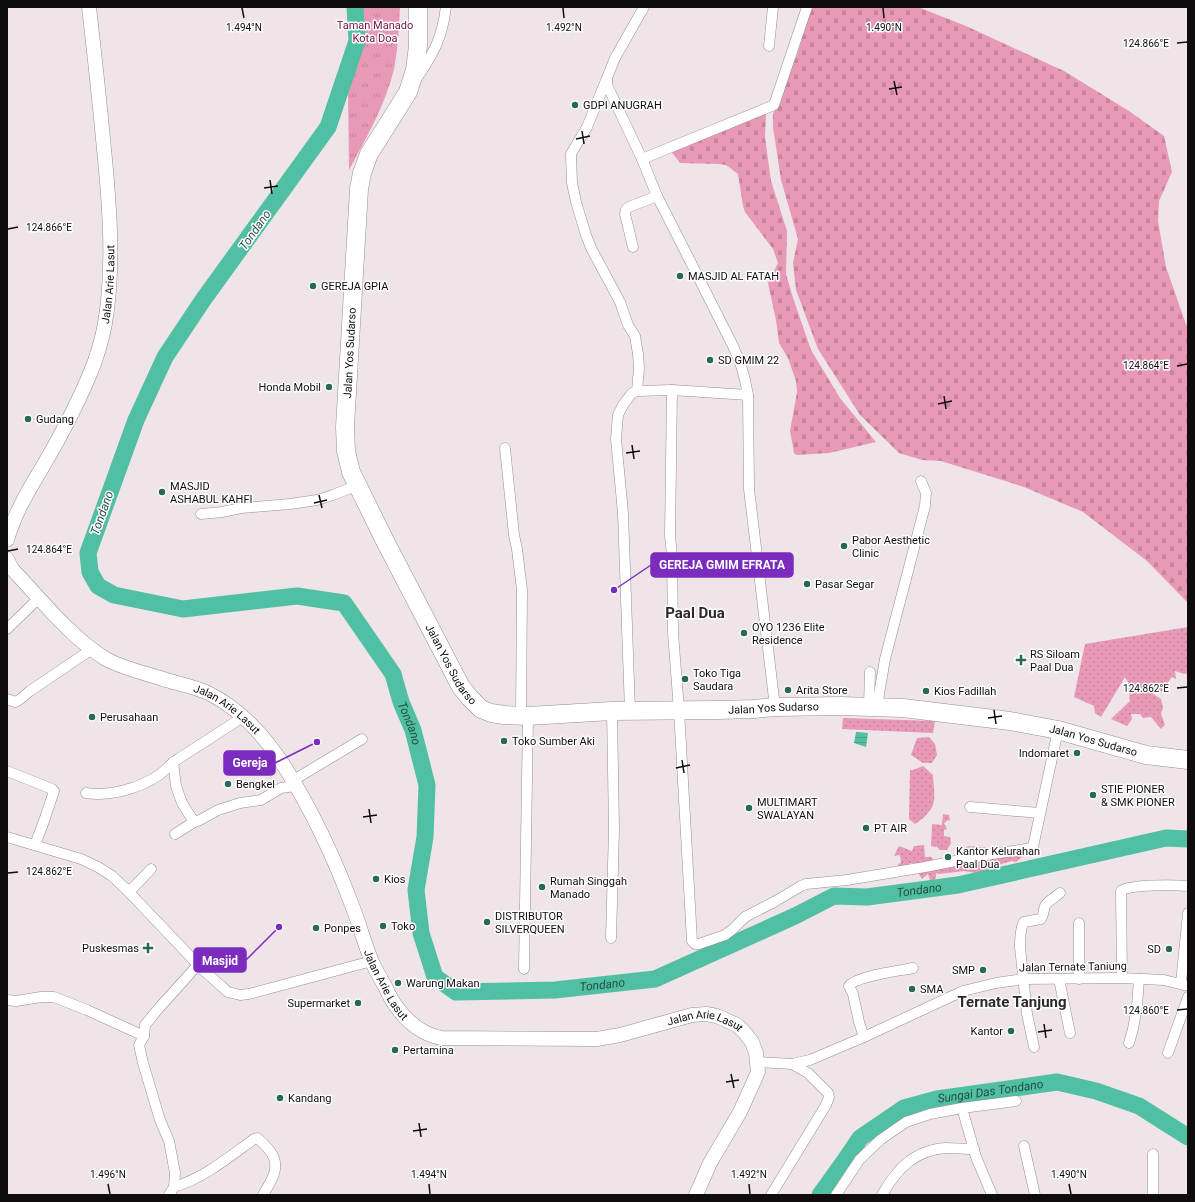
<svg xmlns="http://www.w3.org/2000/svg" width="1195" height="1202" font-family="Roboto,sans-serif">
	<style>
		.grass { fill: url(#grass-dots) }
		.cemetery { fill: url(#cemetery-stones) }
		.park { fill: url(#park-tufts) }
		.water { fill: url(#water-rules) }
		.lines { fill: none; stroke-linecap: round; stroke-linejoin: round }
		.river { stroke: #50bfa3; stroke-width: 17 }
		.street-casing { stroke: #978e91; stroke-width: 11 }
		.secondary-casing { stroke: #978e91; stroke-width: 15 }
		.highway-casing { stroke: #978e91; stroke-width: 19 }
		.street { stroke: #fff; stroke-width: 10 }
		.secondary { stroke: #fff; stroke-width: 14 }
		.highway { stroke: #fff; stroke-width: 18 }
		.ticks { fill: none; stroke: #100c0e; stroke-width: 1.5 }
		.poi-dot { fill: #276959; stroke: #fff; stroke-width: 1.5 }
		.labels { text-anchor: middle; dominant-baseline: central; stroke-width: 3; stroke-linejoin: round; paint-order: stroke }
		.park-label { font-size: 11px; fill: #730f43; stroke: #fff }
		.poi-label { font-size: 11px; fill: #100c0e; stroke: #fff; text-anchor: start }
		.street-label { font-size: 11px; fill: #100c0e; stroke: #fff }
		.water-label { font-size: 12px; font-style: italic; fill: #215044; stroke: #fff }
		.district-label { font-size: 15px; font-weight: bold; fill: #2f272a; stroke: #fff }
		.ticks-label { font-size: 10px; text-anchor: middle; fill: #100c0e; stroke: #fff; stroke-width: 3; stroke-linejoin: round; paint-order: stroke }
		.leader { fill: none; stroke: #7b2cbf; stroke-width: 1.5 }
		.callout-dot { fill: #7b2cbf; stroke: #fff; stroke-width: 1.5 }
		.callout { fill: #7b2cbf; stroke: #7b2cbf; stroke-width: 1.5 }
		.callout-label { font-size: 12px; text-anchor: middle; font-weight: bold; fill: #fff }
	</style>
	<defs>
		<pattern id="grass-dots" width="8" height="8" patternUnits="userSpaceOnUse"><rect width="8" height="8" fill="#e899b7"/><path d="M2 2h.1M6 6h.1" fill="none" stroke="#c6839c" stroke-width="1.8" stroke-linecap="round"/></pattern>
		<pattern id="cemetery-stones" width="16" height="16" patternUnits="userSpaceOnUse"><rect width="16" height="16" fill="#e899b7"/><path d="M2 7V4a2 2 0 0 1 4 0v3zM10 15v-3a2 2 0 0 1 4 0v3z" fill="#c6839c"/></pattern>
		<pattern id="park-tufts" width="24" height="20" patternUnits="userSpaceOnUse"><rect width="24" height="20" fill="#e899b7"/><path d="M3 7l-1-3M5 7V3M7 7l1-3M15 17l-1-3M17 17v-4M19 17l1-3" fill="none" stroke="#c6839c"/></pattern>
		<pattern id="water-rules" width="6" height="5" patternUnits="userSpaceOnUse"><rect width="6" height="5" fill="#50bfa3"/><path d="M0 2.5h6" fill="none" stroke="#45a38b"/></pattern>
	</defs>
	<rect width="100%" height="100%" fill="#efe4e8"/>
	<!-- grass -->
	<g class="grass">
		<path d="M1188,627v46l-4,1 -9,-3 1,8 -4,-2 -11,15 -7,-1 -1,3 8,5 2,9 -2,6 4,11 -4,4 -10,-12 -8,1 -3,-4h-9l1,5 -5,7 -16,-7 19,-18 -2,-19 -3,-5 -24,40 -6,-4 -1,-7 -20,-9 11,-53z"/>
		<path d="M843,718l92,3 -2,12 -91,-4z"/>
		<path d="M929,737l6,7 2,11 -5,8h-9l-12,-8 6,-17z"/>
		<path d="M923,766l10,9c0,8 3,23 0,30 -2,6 -12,16 -18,19l-6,-5 1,-49h3z"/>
		<path d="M943,814l6,1 1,6 -2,-1 -4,3 3,6 -3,1v6l6,1 1,6 -4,7h-7l-3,-3 -6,-1 1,-22 10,1z"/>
		<path d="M924,845l1,12h6l7,7 30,-5 -3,-12c8,-2 13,1 21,0l4,6 40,-5 -1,6 -7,3 -6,5 -4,-1 -14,4 -3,7 -8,3 -23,-4 -25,3 -3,-1v4l-2,4 -4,-1 -2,-6 -6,5 -5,-8v-8h-7l-5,6 -6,-2 -1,-3 3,-1 -1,-8 -6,1 5,-10 13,5 2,-5z"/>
	</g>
	<!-- cemetery -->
	<g class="cemetery">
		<path d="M813,7h105l48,19 98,45 65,40 35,25 8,36 -13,29 -1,20 8,46 22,63v273l-41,-42 -64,-49 -59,-25 -83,-26 -19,-1 -23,-7 -39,-38 -42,-66 -22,-59 -3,-27 5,-24 -17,-59 -8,-53v-13l24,-59 10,-33z"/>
		<path d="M766,111l-1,26 6,44 16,50 -1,43 7,24 18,52 29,48 36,44 -47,11 -33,2 -2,-2 -4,-22 7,-39 -1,-11 -8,-23 -9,-15 -3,-23 -8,-37 10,-20 -5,-14 -28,-37 -2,-6 -5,-32 -12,-9 -7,-1 -39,-1 -10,-13z"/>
	</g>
	<!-- park -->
	<path class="park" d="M357,7h43c-1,21 -2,41 -6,62 -8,35 -28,69 -45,101l-1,-82 4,-23 1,-23 -1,-14 5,-17z"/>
	<!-- water -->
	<path class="water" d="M856,732l12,1 -2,14 -12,-4z"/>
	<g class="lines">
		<!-- river -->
		<g class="river">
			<path id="s1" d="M355,7l2,34 -29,86 -125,173 -38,57 -29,63 -48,133 2,19 8,14 16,9 69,14 114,-13 47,7 49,71 8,28 12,28 14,55 -2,52 -9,53 5,43 14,44 21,15 99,-2 100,-11 140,-63 39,-20 33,1 91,-12 208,-47 22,1"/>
			<path id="s2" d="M820,1195l23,-32 17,-25 44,-30 33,-9 120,-17 39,9 43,15 49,31"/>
		</g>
		<!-- street casing -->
		<g class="street-casing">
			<g id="street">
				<path d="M644,7l-29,51 -8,20v7l35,74 15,37 25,49 50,99 8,18 5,18 3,15 1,94 26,218"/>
				<path d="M769,46l4,-39"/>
				<path d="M417,78c17,-25 25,-40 29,-71"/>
				<path d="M607,78l-20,49 -16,27 1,29 4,19 10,33 5,13 29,54 8,23 7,11 3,18 1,14 -2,23"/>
				<path d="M642,159l132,-54 33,-98"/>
				<path d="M633,247l-8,-33 1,-5 3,-2 28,-11"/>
				<path d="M748,395l-76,-5 -2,146 2,19 1,78 6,77 13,231 3,3h4l26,-9 8,-6 12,-12 29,-15 27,-16 5,-2 41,-4 78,-13 61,-12 40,-6 7,-2 25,-117"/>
				<path d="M505,448l9,87 3,14 5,41 -1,126"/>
				<path d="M201,514l21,-2 19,-4 49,-4 27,-4 16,-5 25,-10"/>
				<path d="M7,629l32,-31"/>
				<path d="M7,699l8,3 4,-2 11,-9 62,-42"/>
				<path d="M869,706l1,-34"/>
				<path d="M877,706l8,-47 40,-153 1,-13 -5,-12"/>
				<path d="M630,711l-7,-198 -7,-74 2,-24 5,-10 9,-12 5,-2 35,-1"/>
				<path d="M173,762l3,24 6,17 12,19"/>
				<path d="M7,771l45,18 2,2 -10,30 -9,24"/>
				<path d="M292,781l70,-42"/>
				<path d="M86,793c23,4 54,-5 73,-18 7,-5 12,-12 19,-16 22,-14 43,-28 65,-42"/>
				<path d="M970,807l70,6"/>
				<path d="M175,834l19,-12 6,-2 18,-10 22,-7 21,-3 20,-12 14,-2"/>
				<path d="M7,837l74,22 17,8 14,9 14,13 76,80 18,16 8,7 12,3 9,-1 123,-33"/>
				<path d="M126,889h6l19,-20"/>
				<path d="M1079,923v56"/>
				<path d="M611,938l3,-109 -2,-118"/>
				<path d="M524,969l4,-253"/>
				<path d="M1122,978l-1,-87c9,-7 54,-6 67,-5"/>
				<path d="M1059,979l11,54"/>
				<path d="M1181,983l7,-70"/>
				<path d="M7,1000l9,1 25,-4h13l33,13 57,26"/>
				<path d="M864,1037l-5,-15 -6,-28 -4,-8c7,-10 50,-15 64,-18"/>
				<path d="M1129,1043l4,-14 4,-23 2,-27"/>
				<path d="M1034,1047l-7,-33 -7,-67c0,-8 0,-19 4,-25l17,-3c3,-4 2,-8 4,-13 2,-5 11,-9 15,-13"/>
				<path d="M1168,1053l20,-56"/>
				<path d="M758,1062l34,2 18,-4 54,-23 99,-46 33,-8 28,-4 98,-1 42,2 24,6"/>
				<path d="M1024,1146l11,49"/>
				<path d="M1153,1154v41"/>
				<path d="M174,1187c30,-9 55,-30 80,-48l3,-1c6,4 9,8 13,13 12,16 1,30 -7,44"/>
				<path d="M169,1195l5,-8 1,-14 -6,-32 -9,-21 -17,-57 -4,-18 5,-9 1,-11 14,-17 36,-40 7,1"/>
				<path d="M771,1195l55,-90 3,-8 -1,-4 -20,-20 -16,-9"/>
				<path d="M836,1195l24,-36 20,-19 26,-18 24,-8 32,-6"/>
				<path d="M882,1195c15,-26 32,-45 64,-47 9,0 19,1 28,1"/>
				<path d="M992,1195l-16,-38 -14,-49 54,-7"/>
			</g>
		</g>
		<!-- secondary casing -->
		<g class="secondary-casing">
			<g id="secondary">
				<path id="s3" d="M7,540c9,-32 27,-58 43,-86 17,-30 33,-61 45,-93 4,-12 8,-25 10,-38 10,-58 4,-125 -2,-184 -4,-44 -9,-88 -14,-132"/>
				<path id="s4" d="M7,559l5,10c29,30 58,68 94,90 16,9 42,15 60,21 14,4 29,7 42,13 33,16 59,46 78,76 26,42 50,93 67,139 7,18 12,37 19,54 4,8 8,16 13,24 3,7 6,14 11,20 11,16 26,28 45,32l156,1 23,-4 72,-20 14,-1 11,2 20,9 8,8 7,9 4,11 2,19 -18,40 -30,51 -14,32"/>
			</g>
		</g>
		<!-- highway casing -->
		<g class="highway-casing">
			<g id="highway">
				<path id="s5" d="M418,7v39l-3,24 -7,22 -39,62 -7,19 -3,16 -14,238 1,24 5,21 34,69 76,146 9,11 11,11 10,4 13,2 24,1 84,-5 107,-1 35,-1 21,-2 66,-1 62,2 107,13 48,9 88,25 42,5"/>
			</g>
		</g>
		<!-- street -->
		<use href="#street" class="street"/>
		<!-- secondary -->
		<use href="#secondary" class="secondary"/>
		<!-- highway -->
		<use href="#highway" class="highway"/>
	</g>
	<!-- ticks -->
	<path class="ticks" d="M242,8l2,10M563,8l1,10M883,8l1,10M1177,43l10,-1M894,81l3,14M889,89l13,-2M582,131l2,13M576,139l14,-3M270,180l2,14M264,188l14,-2M8,229l10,-2M1177,366l10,-2M944,396l2,13M938,404l14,-3M632,445l2,14M626,453l14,-2M319,495l3,13M314,503l13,-3M8,551l10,-2M1177,688l10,-1M994,710l2,14M988,718l14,-2M682,760l2,13M676,768l14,-3M369,809l2,14M363,817l14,-2M8,873l10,-1M1177,1010l10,-1M1044,1024l2,14M1038,1032l14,-2M731,1074l3,14M726,1082l13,-2M419,1123l2,14M413,1131l14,-2M108,1184l2,10M429,1184l1,10M749,1184l1,10M1069,1184l2,10"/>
	<!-- markers -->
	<g class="poi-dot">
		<circle cx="575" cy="105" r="4"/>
		<circle cx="680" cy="276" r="4"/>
		<circle cx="313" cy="286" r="4"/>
		<circle cx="710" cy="360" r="4"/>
		<circle cx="329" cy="387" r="4"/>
		<circle cx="28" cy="419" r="4"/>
		<circle cx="162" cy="492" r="4"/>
		<circle cx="844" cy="546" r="4"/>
		<circle cx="807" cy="584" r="4"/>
		<circle cx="744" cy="633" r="4"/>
		<path d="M1019 654h4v4h4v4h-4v4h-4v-4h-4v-4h4z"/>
		<circle cx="685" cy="679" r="4"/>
		<circle cx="788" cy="690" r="4"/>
		<circle cx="926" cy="691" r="4"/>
		<circle cx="92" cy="717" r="4"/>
		<circle cx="504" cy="741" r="4"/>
		<circle cx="1077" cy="753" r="4"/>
		<circle cx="228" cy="784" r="4"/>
		<circle cx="1093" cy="795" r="4"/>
		<circle cx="749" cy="808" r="4"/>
		<circle cx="866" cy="828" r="4"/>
		<circle cx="948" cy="857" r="4"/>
		<circle cx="376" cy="879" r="4"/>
		<circle cx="542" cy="887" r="4"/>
		<circle cx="487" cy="922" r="4"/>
		<circle cx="383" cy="926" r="4"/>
		<circle cx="316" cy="928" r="4"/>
		<path d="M146 942h4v4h4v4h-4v4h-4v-4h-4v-4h4z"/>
		<circle cx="1169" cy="949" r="4"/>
		<circle cx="983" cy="970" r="4"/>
		<circle cx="398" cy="983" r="4"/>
		<circle cx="912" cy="989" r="4"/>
		<circle cx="358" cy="1003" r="4"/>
		<circle cx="1011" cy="1031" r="4"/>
		<circle cx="395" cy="1050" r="4"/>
		<circle cx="280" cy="1098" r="4"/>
	</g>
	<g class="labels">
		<!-- park labels -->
		<g class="park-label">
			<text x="375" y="25">Taman Manado<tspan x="375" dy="13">Kota Doa</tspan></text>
		</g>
		<!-- poi labels -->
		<g class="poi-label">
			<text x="583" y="105">GDPI ANUGRAH</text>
			<text x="688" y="276">MASJID AL FATAH</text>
			<text x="321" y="286">GEREJA GPIA</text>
			<text x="718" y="360">SD GMIM 22</text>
			<text x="321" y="387" text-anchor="end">Honda Mobil</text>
			<text x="36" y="419">Gudang</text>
			<text x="170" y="486">MASJID<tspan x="170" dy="13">ASHABUL KAHFI</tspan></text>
			<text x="852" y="540">Pabor Aesthetic<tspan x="852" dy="13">Clinic</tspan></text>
			<text x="815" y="584">Pasar Segar</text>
			<text x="752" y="627">OYO 1236 Elite<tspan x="752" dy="13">Residence</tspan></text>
			<text x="1030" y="654">RS Siloam<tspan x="1030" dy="13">Paal Dua</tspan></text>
			<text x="693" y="673">Toko Tiga<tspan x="693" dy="13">Saudara</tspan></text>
			<text x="796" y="690">Arita Store</text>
			<text x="934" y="691">Kios Fadillah</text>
			<text x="100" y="717">Perusahaan</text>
			<text x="512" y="741">Toko Sumber Aki</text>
			<text x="1069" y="753" text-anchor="end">Indomaret</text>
			<text x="236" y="784">Bengkel</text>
			<text x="1101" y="789">STIE PIONER<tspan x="1101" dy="13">&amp; SMK PIONER</tspan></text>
			<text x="757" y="802">MULTIMART<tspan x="757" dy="13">SWALAYAN</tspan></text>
			<text x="874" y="828">PT AIR</text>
			<text x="956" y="851">Kantor Kelurahan<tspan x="956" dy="13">Paal Dua</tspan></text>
			<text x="384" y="879">Kios</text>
			<text x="550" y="881">Rumah Singgah<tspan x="550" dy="13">Manado</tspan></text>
			<text x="495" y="916">DISTRIBUTOR<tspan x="495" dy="13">SILVERQUEEN</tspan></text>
			<text x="391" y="926">Toko</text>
			<text x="324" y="928">Ponpes</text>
			<text x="139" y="948" text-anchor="end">Puskesmas</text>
			<text x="1161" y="949" text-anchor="end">SD</text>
			<text x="975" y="970" text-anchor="end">SMP</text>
			<text x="406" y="983">Warung Makan</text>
			<text x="920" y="989">SMA</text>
			<text x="350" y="1003" text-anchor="end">Supermarket</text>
			<text x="1003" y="1031" text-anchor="end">Kantor</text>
			<text x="403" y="1050">Pertamina</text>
			<text x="288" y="1098">Kandang</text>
		</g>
		<!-- street labels -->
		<g class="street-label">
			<text stroke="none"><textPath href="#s3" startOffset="278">Jalan Arie Lasut</textPath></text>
			<text transform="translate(350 353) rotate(-87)">Jalan Yos Sudarso</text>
			<text stroke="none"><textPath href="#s5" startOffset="697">Jalan Yos Sudarso</textPath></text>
			<text stroke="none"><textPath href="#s5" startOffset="1045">Jalan Yos Sudarso</textPath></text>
			<text stroke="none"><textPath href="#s4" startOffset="274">Jalan Arie Lasut</textPath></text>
			<text stroke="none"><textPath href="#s5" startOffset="1368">Jalan Yos Sudarso</textPath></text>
			<text transform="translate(1073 967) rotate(-1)">Jalan Ternate Taniung</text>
			<text stroke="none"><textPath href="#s4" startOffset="598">Jalan Arie Lasut</textPath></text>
			<text stroke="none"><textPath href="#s4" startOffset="946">Jalan Arie Lasut</textPath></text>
		</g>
		<!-- water labels -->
		<g class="water-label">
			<text transform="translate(255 230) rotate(-55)">Tondano</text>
			<text transform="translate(102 513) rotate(-70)">Tondano</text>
			<text stroke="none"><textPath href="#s1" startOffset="1042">Tondano</textPath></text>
			<text stroke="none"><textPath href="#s1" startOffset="1810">Tondano</textPath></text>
			<text stroke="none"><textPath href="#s1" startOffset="1474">Tondano</textPath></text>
			<text stroke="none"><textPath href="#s2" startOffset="211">Sungai Das Tondano</textPath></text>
		</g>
		<!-- district labels -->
		<g class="district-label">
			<text x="695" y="613">Paal Dua</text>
			<text x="1012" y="1002">Ternate Tanjung</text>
		</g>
	</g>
	<g class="ticks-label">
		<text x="244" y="31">1.494°N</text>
		<text x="564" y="31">1.492°N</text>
		<text x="884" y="31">1.490°N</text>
		<text x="1146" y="47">124.866°E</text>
		<text x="49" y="231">124.866°E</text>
		<text x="1146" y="369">124.864°E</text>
		<text x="49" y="553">124.864°E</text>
		<text x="1146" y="692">124.862°E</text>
		<text x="49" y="875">124.862°E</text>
		<text x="1146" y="1014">124.860°E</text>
		<text x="108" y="1178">1.496°N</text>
		<text x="429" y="1178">1.494°N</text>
		<text x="749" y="1178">1.492°N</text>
		<text x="1069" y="1178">1.490°N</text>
	</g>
	<!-- callouts -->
	<path class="leader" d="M614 590L651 565M317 742L275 763M279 927L246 960"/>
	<g class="callout-dot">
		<circle cx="614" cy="590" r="4"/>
		<circle cx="317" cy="742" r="4"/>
		<circle cx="279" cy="927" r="4"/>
	</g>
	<g class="callout">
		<rect x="651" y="553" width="142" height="24" rx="4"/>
		<rect x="224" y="751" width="51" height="24" rx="4"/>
		<rect x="194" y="948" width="52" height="24" rx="4"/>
	</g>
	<g class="callout-label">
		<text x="722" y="569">GEREJA GMIM EFRATA</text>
		<text x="250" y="767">Gereja</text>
		<text x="220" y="965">Masjid</text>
	</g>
	<!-- border -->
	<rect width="1195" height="1202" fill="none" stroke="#100c0e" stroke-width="16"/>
</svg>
